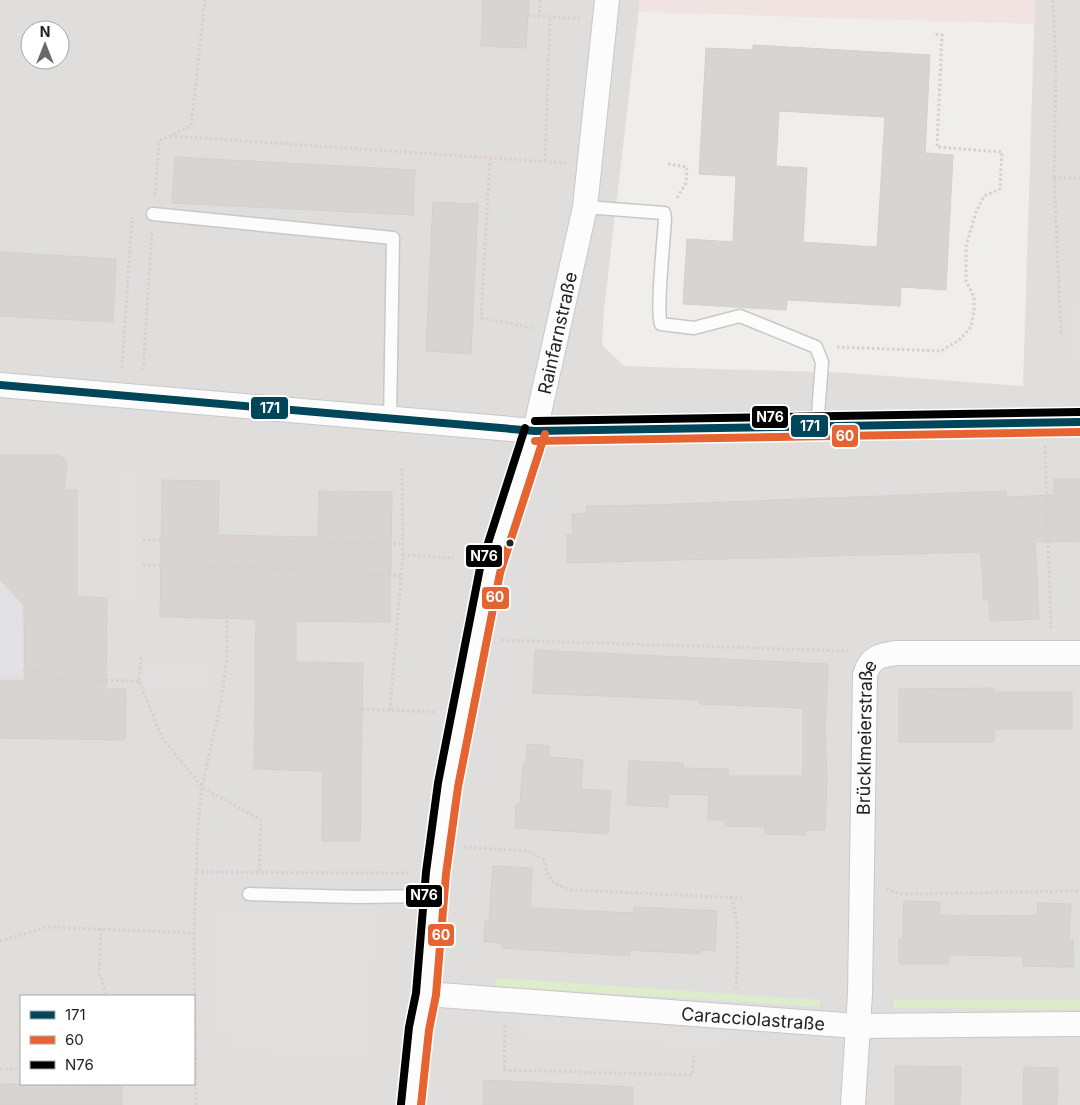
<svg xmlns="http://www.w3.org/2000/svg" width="1080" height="1105" font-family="Inter,sans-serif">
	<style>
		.residential { fill: #dfdedc; fill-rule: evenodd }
		.commercial { fill: #f1e3e1 }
		.grass { fill: #ddeccb }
		.parking { fill: #e0dfde }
		.plaza { fill: #e2e1e5 }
		.building { fill: #d7d4d2; stroke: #d3d0cc; fill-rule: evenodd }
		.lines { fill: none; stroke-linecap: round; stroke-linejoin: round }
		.service-casing { stroke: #c9c8c7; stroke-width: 15 }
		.minor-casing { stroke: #c9c8c7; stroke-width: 26 }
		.path { stroke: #dccecd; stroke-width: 3; stroke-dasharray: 2.5 2.5; stroke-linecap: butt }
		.service { stroke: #fdfcfc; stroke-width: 12 }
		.minor { stroke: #fdfcfc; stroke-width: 24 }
		.bus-1-casing { stroke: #fff; stroke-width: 11 }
		.bus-2-casing { stroke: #fff; stroke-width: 11 }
		.bus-3-casing { stroke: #fff; stroke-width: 11 }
		.bus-1 { stroke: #00465a; stroke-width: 8 }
		.bus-2 { stroke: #e66432; stroke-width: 8 }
		.bus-3 { stroke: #000; stroke-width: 8 }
		.bus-dot { fill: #222; stroke: #fff; stroke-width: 2 }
		.labels { text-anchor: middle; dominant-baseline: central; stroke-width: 4; stroke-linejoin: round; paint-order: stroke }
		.street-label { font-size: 18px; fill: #222; stroke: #fff }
		.line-badge { stroke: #fff; stroke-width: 2 }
		.badge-label { font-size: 14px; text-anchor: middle; font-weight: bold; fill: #fff }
	</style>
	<rect width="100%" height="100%" fill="#f0eeeb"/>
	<!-- residential -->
	<path class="residential" d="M0,0h640l-36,310 -2,35 22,21 224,7 175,13 12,-386h45v1105h-1080zM30,30h30v30h-30zM21,996h173v88h-173z"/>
	<!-- commercial -->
	<path class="commercial" d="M640,0h395v24l-396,-12z"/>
	<!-- grass -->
	<g class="grass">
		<path d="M496,978l324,22v7l-324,-21z"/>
		<path d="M894,1000h186v9l-186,-1z"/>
	</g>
	<!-- parking -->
	<g class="parking">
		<rect x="1074" y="302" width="6" height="61"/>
		<path d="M118,474h21l1,126h-22z"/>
		<path d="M143,665h64v23l-64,-2z"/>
		<path d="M214,914h164l-12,144 -135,-6 -1,-18 -19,-1z"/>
		<path d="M511,1016l229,15 -21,18 -191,-11z"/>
	</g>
	<!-- plaza -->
	<path class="plaza" d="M0,583l6,1 -1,4 17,18 1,71h-23z"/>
	<!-- building -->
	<g class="building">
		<path d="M483,0h46l-3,48 -45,-2z"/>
		<path d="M753,45l177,10 -5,98 28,2 -7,135 -45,-3 -1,19 -113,-6 -1,10 -103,-6 4,-65 46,3 3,-66 -37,-2 7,-126 47,2zM779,111l106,6 -8,130 -74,-5 4,-74 -31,-2z"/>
		<path d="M175,157l240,13 -2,45 -241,-12z"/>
		<path d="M433,202l45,2 -7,150 -45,-3z"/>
		<path d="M0,252l116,7 -3,63 -113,-6z"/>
		<path d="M0,455h58l4,2 5,7 -3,26h13v106l30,2 -1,91h20l-1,51 -125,-2v-57h25l-1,-76 -24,-26z"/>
		<path d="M1054,479h26v62l-45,1 4,77 -49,2 -1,-21h-5l-3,-48 -414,11v-28l6,-1 -1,-20 14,-1 1,-7 65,-1 354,-14v6l48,-2z"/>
		<path d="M162,480l57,1 -1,54 100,2 1,-46 73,1 -2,130 -94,-1v41l67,1 -3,178h-38l1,-70 -69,-2 2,-150 -96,-2z"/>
		<path d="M535,650l293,14 -3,68 2,46 -2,52h-20v5l-40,-1v-7l-40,-1 1,-6h-18l1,-25 -41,-1v13l-41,-2 2,-44 54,2v5l45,1v7h75v-68l-103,-4v-4l-167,-7z"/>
		<path d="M994,688v4h78v37h-78v13h-95v-53z"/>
		<path d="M527,744l22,2 -1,11 35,3 -2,29 30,2 -3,43 -93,-6 1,-24h4l3,-40h3z"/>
		<path d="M493,866l39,2 -2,40 104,5v-6l83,4 -2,40 -15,-1v4l-70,-4v6l-128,-8v-5l-18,-1 1,-21h4z"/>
		<path d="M904,901l36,1 -1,13 98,1 1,-13 33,1 -2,36h4l1,27 -51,-1v-10l-75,-1v9h-49v-26h4z"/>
		<path d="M895,1066l66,1 -1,38h-65z"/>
		<path d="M1024,1067l34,1 -1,37h-34z"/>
		<path d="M484,1080l149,7v18h-150z"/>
		<path d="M0,1084l122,2v19h-122z"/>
	</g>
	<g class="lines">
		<!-- service casing -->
		<g class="service-casing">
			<g id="service">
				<path d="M585,207l79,6 1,6c-1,18 -9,93 -4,105l33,4 46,-12 76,31 6,15 -5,65"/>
				<path d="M153,214l240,24 -3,181"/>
				<path d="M249,894l109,3 75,-1"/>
			</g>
		</g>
		<!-- minor casing -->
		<g class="minor-casing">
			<g id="minor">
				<path d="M0,385l535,46 545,-9"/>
				<path id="s1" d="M426,994l431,32 223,-2"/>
				<path id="s2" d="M411,1105l8,-77 7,-34 10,-121 12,-88 42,-215 45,-139 50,-224 22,-207"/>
				<path id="s3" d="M853,1105l7,-111 5,-319c5,-18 15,-20 32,-22h183"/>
			</g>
		</g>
		<!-- path -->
		<g class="path">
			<path d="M540,0l-1,16 41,3"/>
			<path d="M1053,0l3,69 -2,109"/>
			<path d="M528,15l11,1"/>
			<path d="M170,136l396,27"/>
			<path d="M490,158l-9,160 51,10"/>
			<path d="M545,161l5,-145"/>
			<path d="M668,164l19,3 -1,16 -10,17"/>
			<path d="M155,195l4,-54 32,-15 14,-126"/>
			<path d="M1061,333l-7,-155h26"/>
			<path d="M837,347l104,4 18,-11 12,-13 3,-16v-14l-8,-16v-35l10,-34 8,-16 16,-7 2,-37 -65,-5 5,-112 -9,-1"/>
			<path d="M122,368l10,-151"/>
			<path d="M143,370l9,-137"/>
			<path d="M1045,446l6,182"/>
			<path d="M143,540l260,4"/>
			<path d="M403,555l51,3"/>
			<path d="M143,565l84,1 174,10"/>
			<path d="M502,640l346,11"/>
			<path d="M141,657l-2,24 23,57 40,49 59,33 -2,52"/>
			<path d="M23,670l22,2v7l94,2"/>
			<path d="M362,709l74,3"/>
			<path d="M390,710l13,-155 -1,-88"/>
			<path d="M464,847l64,4 15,8c7,22 7,24 29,31l170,8"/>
			<path d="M196,872l214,1"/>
			<path d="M886,889l15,5 179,-3"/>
			<path d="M731,897c10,29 6,61 5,91"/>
			<path d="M101,928l-2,44 8,24"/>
			<path d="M0,941l47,-14 147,6"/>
			<path d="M505,1025l-1,45 188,5 2,-22"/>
			<path d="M0,1069h21"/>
			<path d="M196,1105l-2,-172 4,-107 4,-39 19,-85 6,-44v-117"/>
		</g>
		<!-- service -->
		<use href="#service" class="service"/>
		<!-- minor -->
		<use href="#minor" class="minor"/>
		<!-- bus-1 casing -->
		<g class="bus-1-casing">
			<path id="bus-1" d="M0,385l535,46 545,-9"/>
		</g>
		<!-- bus-2 casing -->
		<g class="bus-2-casing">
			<g id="bus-2">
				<path d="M535,441l545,-9"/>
				<path d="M421,1105l8,-75 7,-35 10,-121 12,-87 42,-214 45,-139"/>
			</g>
		</g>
		<!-- bus-3 casing -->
		<g class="bus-3-casing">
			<g id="bus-3">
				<path d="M535,421l545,-9"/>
				<path d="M401,1104l8,-77 7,-34 10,-121 12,-89 42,-215 45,-140"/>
			</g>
		</g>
		<!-- bus-1 -->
		<use href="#bus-1" class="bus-1"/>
		<!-- bus-2 -->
		<use href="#bus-2" class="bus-2"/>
		<!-- bus-3 -->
		<use href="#bus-3" class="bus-3"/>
	</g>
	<!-- markers -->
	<circle class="bus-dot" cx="510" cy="543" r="4.5"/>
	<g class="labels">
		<!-- street labels -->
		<g class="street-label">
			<text stroke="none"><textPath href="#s2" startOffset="788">Rainfarnstraße</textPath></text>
			<text stroke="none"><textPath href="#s3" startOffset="368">Brücklmeierstraße</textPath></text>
			<text stroke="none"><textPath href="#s1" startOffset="328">Caracciolastraße</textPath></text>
		</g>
	</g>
	<g class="line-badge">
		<rect x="250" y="396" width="39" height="24" rx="5" fill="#00465a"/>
		<rect x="751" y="405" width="38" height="24" rx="5" fill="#000"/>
		<rect x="790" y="414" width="39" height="24" rx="5" fill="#00465a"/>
		<rect x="831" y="424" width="28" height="24" rx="5" fill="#e66432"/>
		<rect x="465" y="544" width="38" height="24" rx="5" fill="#000"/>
		<rect x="481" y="586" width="29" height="24" rx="5" fill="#e66432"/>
		<rect x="405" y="884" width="38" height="24" rx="5" fill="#000"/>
		<rect x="427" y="923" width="28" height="24" rx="5" fill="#e66432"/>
	</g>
	<g class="badge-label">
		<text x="270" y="413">171</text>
		<text x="770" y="422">N76</text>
		<text x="810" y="431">171</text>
		<text x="845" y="441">60</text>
		<text x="484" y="561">N76</text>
		<text x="495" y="602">60</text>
		<text x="424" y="900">N76</text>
		<text x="441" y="940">60</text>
	</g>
	<!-- legend -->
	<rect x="20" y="995" width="175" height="90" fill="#ffffff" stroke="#a7a7a7"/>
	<rect x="30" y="1011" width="25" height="8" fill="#00465a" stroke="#a7a7a7"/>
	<text x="65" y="1020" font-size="15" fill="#222222">171</text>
	<rect x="30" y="1036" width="25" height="8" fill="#e66432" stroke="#a7a7a7"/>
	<text x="65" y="1045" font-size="15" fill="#222222">60</text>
	<rect x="30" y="1061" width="25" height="8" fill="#000000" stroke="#a7a7a7"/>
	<text x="65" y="1070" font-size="15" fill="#222222">N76</text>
	<!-- north arrow -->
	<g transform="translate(45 45)"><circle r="24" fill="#ffffff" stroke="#a7a7a7"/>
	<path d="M0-4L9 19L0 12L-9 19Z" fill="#6a6968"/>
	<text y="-8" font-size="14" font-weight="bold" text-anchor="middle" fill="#222222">N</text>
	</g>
</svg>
